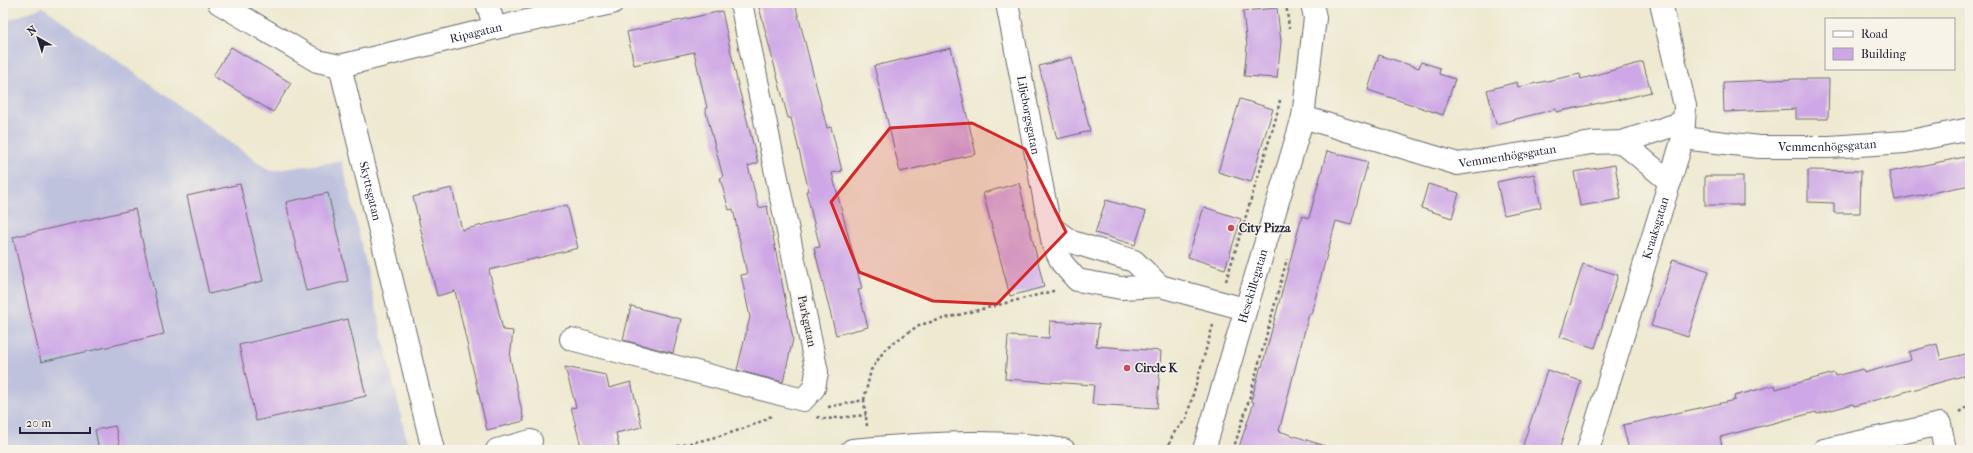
<svg xmlns="http://www.w3.org/2000/svg" width="1973" height="453" font-family="'IM FELL French Canon',serif">
	<style>
		.industrial { fill: #bfc2dd }
		.building { fill: #cea7e6 }
		.lines { fill: none; stroke-linecap: round; stroke-linejoin: round }
		.minor-casing { stroke: #69686f; stroke-width: 24 }
		.tertiary-casing { stroke: #69686f; stroke-width: 24 }
		.path { stroke: #69686f; stroke-width: 2.5; stroke-dasharray: 3 3; stroke-linecap: butt }
		.minor { stroke: #fff; stroke-width: 22 }
		.tertiary { stroke: #fff; stroke-width: 22 }
		.marked { fill: #d62828; fill-opacity: 0.2; stroke: #d62828; stroke-width: 3; stroke-linejoin: round }
		.poi-dot { fill: #d1495b; stroke: #f7f3e8; stroke-width: 1.5 }
		.labels { text-anchor: middle; dominant-baseline: central; stroke-width: 3; stroke-linejoin: round; paint-order: stroke }
		.street-label { font-size: 12px; fill: #22223b; stroke: #f7f3e8 }
		.poi-label { font-size: 12px; font-weight: bold; fill: #22223b; stroke: #f7f3e8; text-anchor: start }
	</style>
	<rect width="100%" height="100%" fill="#f7f3e8"/>
	<filter id="ink" filterUnits="userSpaceOnUse"><feTurbulence type="fractalNoise" baseFrequency=".025" numOctaves="2"/><feDisplacementMap in="SourceGraphic" scale="8" xChannelSelector="R" yChannelSelector="G"/><feConvolveMatrix kernelMatrix="1 2 1 2 8 2 1 2 1" color-interpolation-filters="sRGB"/></filter>
	<filter id="wash" filterUnits="userSpaceOnUse"><feTurbulence type="fractalNoise" baseFrequency=".012" numOctaves="4" result="noise"/><feDisplacementMap in="SourceGraphic" scale="16" xChannelSelector="R" yChannelSelector="G"/><feGaussianBlur stdDeviation="0.9" result="paint"/><feColorMatrix in="noise" values="0 0 0 0 0 0 0 0 0 0 0 0 0 0 0 0 0 1.4 0 .05"/><feComposite in="paint" operator="in"/></filter>
	<g filter="url(#wash)">
		<rect width="100%" height="100%" fill="#eee9d0"/>
		<!-- industrial -->
		<path class="industrial" d="M43,7l227,164 72,-10 67,289h-406v-428z"/>
		<g id="blocks">
			<!-- building -->
			<g class="building">
				<path d="M758,3h37l32,125 4,-1 11,44 -10,2 30,116 -4,1 10,37 -32,8 -22,-87 6,-1 -14,-56h3l-18,-73h-3z"/>
				<path d="M1277,8l4,34 -4,36 -33,-2 3,-30 -4,-35z"/>
				<path d="M722,11l16,74 20,78 -10,3 11,42 8,-2 26,133 -10,43 -46,-12 13,-53 -9,-42 6,-1 -14,-65 -4,1 -9,-32 3,-1 -18,-69h2l-13,-56 -60,13 -7,-33z"/>
				<path d="M231,47l60,36 -18,29 -60,-36z"/>
				<path d="M951,48l25,106 -76,18 -26,-106z"/>
				<path d="M1379,55l40,13 2,-6 19,6 -1,6 16,5 -12,36 -75,-25z"/>
				<path d="M1072,57l18,74 -33,8 -18,-73z"/>
				<path d="M1643,62l8,30 -32,8v-1l-63,13v-3l-60,15 -9,-34 30,-8 1,5 62,-13 1,5z"/>
				<path d="M1796,79h33l-1,40h-32v-10l-72,3 -1,-30z"/>
				<path d="M1240,99l33,10 -22,73 -33,-10z"/>
				<path d="M1327,151l41,11 -17,63 -15,-4 -25,93h-2l-30,117 46,15 -1,4h-86l16,-48 -3,-1 10,-35 1,1 40,-151 7,2z"/>
				<path d="M1970,156v29l-75,15 -6,-28z"/>
				<path d="M1615,165l6,34 -41,7 -6,-34z"/>
				<path d="M1808,170l53,1 -1,42h-26v-10l-26,-1z"/>
				<path d="M1534,174l7,33 -37,8 -7,-33z"/>
				<rect x="1705" y="176" width="38" height="29"/>
				<path d="M1019,183l25,104 -34,9 -27,-103z"/>
				<path d="M240,184l23,97 -54,13 -22,-98z"/>
				<path d="M1428,184l31,9 -7,25 -31,-10z"/>
				<path d="M452,188l10,42 105,-25 11,43 -89,22 14,60 10,1 -3,27 14,63 -37,9 -32,-139 -18,5 -24,-99z"/>
				<path d="M328,193l20,88 -42,10 -20,-89z"/>
				<path d="M1106,200l40,12 -11,33 -40,-12z"/>
				<path d="M1204,207l37,12 -16,50 -37,-12z"/>
				<path d="M135,209l29,125 -123,28 -28,-125z"/>
				<path d="M1673,259l36,12 -21,66 -37,-11z"/>
				<path d="M1583,264l35,11 -23,73 -35,-11z"/>
				<path d="M631,306l50,13 -8,34 -50,-13z"/>
				<path d="M348,319l18,77 -110,25 -17,-76z"/>
				<path d="M1050,321l49,3 -3,22 65,5 -4,57 -65,-4 2,-19 -89,-6 3,-43 41,2z"/>
				<path d="M1937,344l4,16 29,-7v21l-116,32 -1,-2 -36,10 -1,-2 -96,25 3,13h-94l-6,-25 112,-25 -1,-4 41,-11 1,4 58,-16 1,3 28,-7 1,4 47,-13 -2,-8z"/>
				<path d="M565,367l41,8 3,13 22,-6 11,45 -26,6 3,13 -15,4h-22l-11,-42 5,-1z"/>
				<path d="M1547,370l34,11 -22,69h-20l-16,-5z"/>
				<path d="M115,426l6,24h-22l-4,-20z"/>
			</g>
		</g>
	</g>
	<g filter="url(#ink)">
		<use href="#blocks" fill-opacity="0" stroke="#69686f" stroke-width="1"/>
		<g class="lines">
			<!-- minor casing -->
			<g class="minor-casing">
				<g id="minor">
					<path id="s1" d="M219,3l98,58 23,5 93,384"/>
					<path d="M487,3l8,25"/>
					<path id="s2" d="M1007,3l46,241 9,19 15,17 44,8 39,-2 85,23"/>
					<path id="s3" d="M340,66l155,-38 117,-25"/>
					<path id="s4" d="M1303,117l155,47 134,-21 30,-1 62,-20"/>
					<path id="s5" d="M1683,138l76,9h70l76,-5 65,-13"/>
					<path d="M1622,142l48,40"/>
					<path d="M1049,226l23,16 62,19 26,25"/>
					<path d="M571,339l232,61 11,-12 3,-16 -76,-369"/>
					<path d="M497,450l34,-9"/>
					<path d="M852,450c70,-6 143,-12 212,0"/>
					<path id="s6" d="M1588,450l95,-312 2,-32 -24,-103"/>
					<path d="M1824,450l116,-26 5,26"/>
				</g>
			</g>
			<!-- tertiary casing -->
			<g class="tertiary-casing">
				<g id="tertiary">
					<path id="s7" d="M1204,450l99,-333 12,-99 -3,-15"/>
				</g>
			</g>
			<!-- path -->
			<g class="path">
				<path d="M1286,3l3,25"/>
				<path d="M1226,281l50,-163 4,-18"/>
				<path d="M864,400l7,-30 15,-22 33,-23 138,-35"/>
				<path d="M828,407l36,-7 3,26"/>
				<path d="M1959,412l11,-7"/>
				<path d="M817,417l9,2 40,-4"/>
				<path d="M660,450c36,-9 78,-15 111,-34"/>
				<path d="M1167,450l6,-16 13,-15 27,-94"/>
				<path d="M1233,450l14,-43 40,-148"/>
			</g>
			<!-- minor -->
			<use href="#minor" class="minor"/>
			<!-- tertiary -->
			<use href="#tertiary" class="tertiary"/>
		</g>
	</g>
	<!-- marked area -->
	<path class="marked" d="M972,123l53,26 41,83 -69,72 -64,-3 -74,-29 -28,-70 59,-74z"/>
	<!-- markers -->
	<g class="poi-dot">
		<circle cx="1231" cy="228" r="4"/>
		<circle cx="1127" cy="368" r="4"/>
	</g>
	<g class="labels">
		<!-- street labels -->
		<g class="street-label">
			<text stroke="none"><textPath href="#s3" startOffset="140">Ripagatan</textPath></text>
			<text stroke="none"><textPath href="#s2" startOffset="114">Liljeborgsgatan</textPath></text>
			<text stroke="none"><textPath href="#s5" startOffset="145">Vemmenhögsgatan</textPath></text>
			<text stroke="none"><textPath href="#s4" startOffset="212">Vemmenhögsgatan</textPath></text>
			<text stroke="none"><textPath href="#s1" startOffset="266">Skyttsgatan</textPath></text>
			<text stroke="none"><textPath href="#s6" startOffset="232">Kraaksgatan</textPath></text>
			<text stroke="none"><textPath href="#s7" startOffset="171">Hesekillegatan</textPath></text>
			<text transform="translate(807 321) rotate(78)">Parkgatan</text>
		</g>
		<!-- poi labels -->
		<g class="poi-label">
			<text x="1239" y="228">City Pizza</text>
			<text x="1135" y="368">Circle K</text>
		</g>
	</g>
	<!-- margin -->
	<rect width="1973" height="453" fill="none" stroke="#f7f3e8" stroke-width="16"/>
	<!-- legend -->
	<rect x="1825" y="18" width="130" height="52" fill="#f7f3e8" stroke="#a29fa3"/>
	<rect x="1833" y="31" width="20" height="6" fill="#ffffff" stroke="#a29fa3"/>
	<text x="1861" y="38" font-size="12" fill="#22223b">Road</text>
	<rect x="1833" y="48" width="20" height="12" fill="#cea7e6" stroke="#a29fa3"/>
	<text x="1861" y="58" font-size="12" fill="#22223b">Building</text>
	<!-- north arrow -->
	<g transform="translate(38 38) rotate(321)" stroke="#f7f3e8" stroke-width="3" paint-order="stroke">
	<path d="M0-3L7 15L0 10L-7 15Z" fill="#22223b"/>
	<text y="-6" font-size="11" font-weight="bold" text-anchor="middle" fill="#22223b">N</text>
	</g>
	<!-- scale -->
	<path d="M20 427v6h70v-6" fill="none" stroke="#22223b" stroke-width="2"/>
	<text x="26" y="427" font-size="12" fill="#22223b" stroke="#f7f3e8" stroke-width="3" paint-order="stroke">20 m</text>
</svg>
